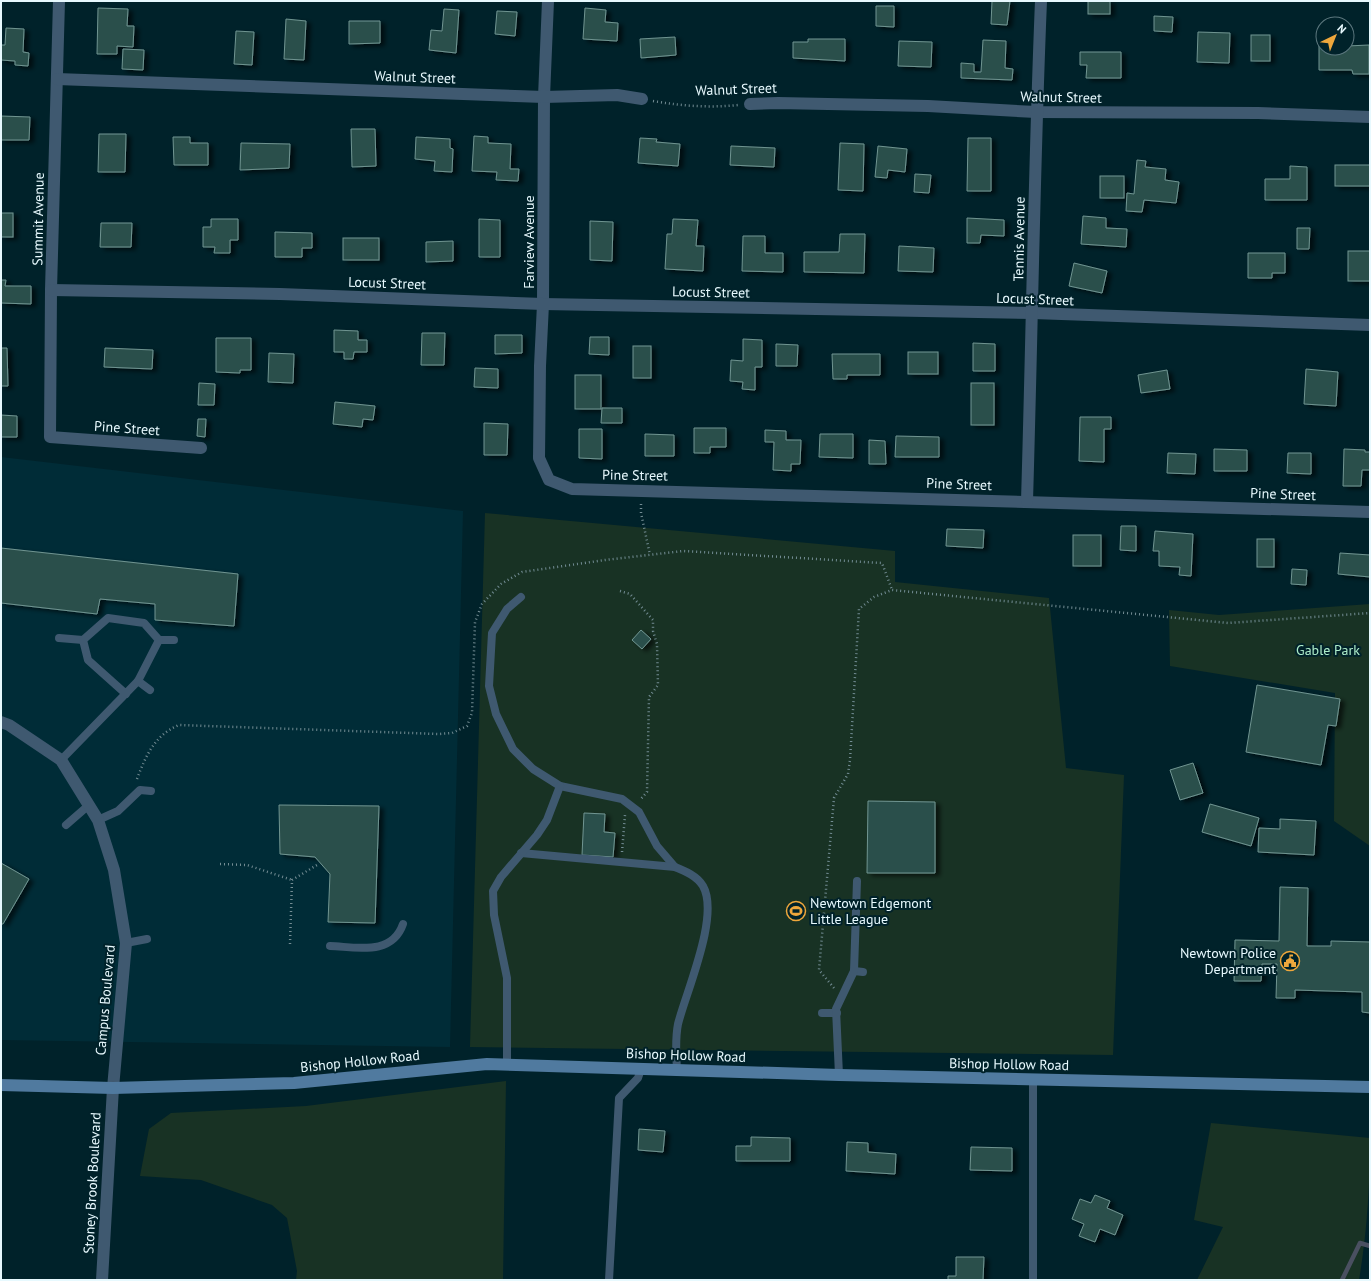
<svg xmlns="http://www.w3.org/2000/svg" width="1371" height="1281" font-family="'PT Sans',sans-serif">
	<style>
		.built { fill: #002c37 }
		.green { fill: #183224 }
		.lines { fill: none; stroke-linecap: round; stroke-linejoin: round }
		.stream { stroke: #4a5061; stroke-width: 4.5 }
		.building { fill: #2b4f4c; stroke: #709591; filter: url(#shadow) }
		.path { stroke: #738d94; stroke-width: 2.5; stroke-dasharray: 1 3; stroke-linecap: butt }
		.lane { stroke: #3f5970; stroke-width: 8 }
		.street { stroke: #3f5970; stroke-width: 12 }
		.secondary { stroke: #507a9f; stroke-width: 12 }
		.labels { text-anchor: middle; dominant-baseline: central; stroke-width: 4; stroke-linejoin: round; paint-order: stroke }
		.street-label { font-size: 14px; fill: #e7f9fe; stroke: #00222a }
		.park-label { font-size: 14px; fill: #aeedca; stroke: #00222a }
		.poi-label { font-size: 14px; fill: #e7f9fe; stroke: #00222a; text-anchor: start }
	</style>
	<defs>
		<filter id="shadow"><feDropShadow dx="4.5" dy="2.5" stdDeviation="2" flood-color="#0009"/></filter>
	</defs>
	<rect width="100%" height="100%" fill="#00222a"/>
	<!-- built -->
	<path class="built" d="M1,457l462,54 -13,536 -449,-7z"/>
	<!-- green -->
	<g class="green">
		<path d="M485,513l410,38v31l154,16 17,170 58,7 -11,280 -643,-8z"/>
		<path d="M1370,604v242l-36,-25 1,-128 -165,-27 -1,-56 50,5z"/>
		<path d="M506,1081l-3,199h-207l1,-9 -10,-53 -15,-13 -71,-25 -61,-4 9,-47 22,-16 135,-7z"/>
		<path d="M1211,1123l159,15c0,47 -3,95 -11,142h-162l26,-53 -29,-7z"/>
	</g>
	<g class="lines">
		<!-- stream -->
		<path class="stream" d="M1342,1280l18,-37 10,3"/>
	</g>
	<!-- building -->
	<g class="building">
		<path d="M992,1h18l-3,24 -16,-1z"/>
		<rect x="1088" y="1" width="22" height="13"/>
		<path d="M876,6h18v21l-18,-1z"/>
		<path d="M98,8l30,1 -1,17h7l-1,21 -16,-1v8h-20z"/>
		<path d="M585,8l21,2 -1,12 13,1 -1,18 -34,-2z"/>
		<path d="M444,9l15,1 -3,43 -27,-3 2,-20 11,1z"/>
		<path d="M497,11l20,1 -2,24 -20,-2z"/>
		<path d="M1154,16l19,1 -1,15 -18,-1z"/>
		<path d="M286,19l20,2 -2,39 -20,-1z"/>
		<path d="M349,21h31v22l-31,1z"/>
		<path d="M6,28l18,1 -1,23 6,1 -1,13 -13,-1v-4l-14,-1v-15h4z"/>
		<path d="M236,31l18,1 -2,33 -18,-1z"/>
		<path d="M1198,32l32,1 -1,30 -32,-1z"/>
		<rect x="1251" y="35" width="19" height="26"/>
		<path d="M675,37l1,18 -35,3 -1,-19z"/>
		<path d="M808,39h37v22l-52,-3v-16h15z"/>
		<path d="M983,40l23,1 -1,27 8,1 -1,11 -51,-2v-15l13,1v8h7z"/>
		<path d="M899,41l33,1 -1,25 -33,-1z"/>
		<path d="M1369,45v29h-16l-1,-4h-33v-24h4v2h24v-2z"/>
		<path d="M123,49l21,1 -1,20 -21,-1z"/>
		<path d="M1080,52h41v26h-35l1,-13h-7z"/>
		<path d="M1,116l29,1 -1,23h-28z"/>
		<path d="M351,129h24l1,37 -24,1z"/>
		<path d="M99,134h27l-1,38h-27z"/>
		<path d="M474,136l14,1v6l23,1 -1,25h9l-1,12 -22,-1 1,-8 -25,-1z"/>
		<path d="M173,137h17v6h18v22h-34z"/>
		<path d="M416,137l34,2v9l3,1 -1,23 -18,-1 1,-10 -20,-2z"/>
		<path d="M640,138l17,1 -1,3 24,2 -2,22 -40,-3z"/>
		<path d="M968,138h23v53h-24z"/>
		<path d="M241,143l49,1 -1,24 -49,2z"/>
		<path d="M840,143l24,1 -1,47 -25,-1z"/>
		<path d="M731,146l44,2 -1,19 -44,-2z"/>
		<path d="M878,146l29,3 -2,23 -17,-2 -1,8 -12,-1z"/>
		<path d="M1137,160l9,1 -1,6 21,2 -1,11 14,2 -3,21 -32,-3 -2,12 -16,-1 1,-18 7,1z"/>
		<rect x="1335" y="165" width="35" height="21"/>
		<path d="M1290,166l17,1v33h-42v-21h25z"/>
		<path d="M915,174l16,1 -2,18 -15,-1z"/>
		<rect x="1100" y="176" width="24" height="22"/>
		<rect x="1" y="213" width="12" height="24"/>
		<path d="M1083,216l23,2v10l21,1 -1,18 -45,-3z"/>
		<path d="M967,218l37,2v16l-23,-1 -1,8h-13z"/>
		<path d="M211,219h27v21h-8v13h-16l1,-6h-12v-20h8z"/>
		<path d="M479,219l21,1v37h-21z"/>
		<path d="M673,219l25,1 -2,26h8l-1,25 -38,-2 2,-35h5z"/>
		<path d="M590,221l23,1 -1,39 -22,-1z"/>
		<path d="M101,223h31l-1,24h-31z"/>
		<path d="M1297,228h13l-1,21h-12z"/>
		<path d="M275,232l37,1v15h-10v9h-27z"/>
		<path d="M840,234h25l-1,39 -60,-1v-20h35z"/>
		<path d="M743,236h22v17h18v19l-41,-1z"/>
		<rect x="343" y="238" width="36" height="22"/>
		<path d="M453,241v20l-27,1v-20z"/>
		<path d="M899,246l35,2 -1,24 -35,-1z"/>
		<rect x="1348" y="251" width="22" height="30"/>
		<path d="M1248,253h37v20h-13v5h-24z"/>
		<path d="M1074,263l33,8 -5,22 -33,-7z"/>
		<path d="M1,280h5l-1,6h26v18l-30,-1z"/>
		<path d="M334,330l24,1v9h9v12h-13l-1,7h-9v-7h-10z"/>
		<path d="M422,333h23l-1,32h-23z"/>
		<path d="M495,335h27v18l-27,1z"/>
		<path d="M590,337h19v18l-20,-1z"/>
		<path d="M216,338h35v32h-11v3l-24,-1z"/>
		<path d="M743,339l19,1v27h-7v23l-13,-1 1,-7 -13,-1 1,-21 12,1z"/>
		<path d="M973,343l22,1v27h-22z"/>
		<path d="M776,344l22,1 -1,21h-21z"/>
		<rect x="633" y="346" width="18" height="32"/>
		<path d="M1,348h6l1,38h-7z"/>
		<path d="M105,348l48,2 -1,19 -48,-2z"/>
		<rect x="908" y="352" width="30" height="22"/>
		<path d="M269,353l25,1 -1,29 -25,-1z"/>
		<path d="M832,354h48v21h-33v4h-14z"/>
		<path d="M475,368l23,1v19l-24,-1z"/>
		<path d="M1306,369l32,3 -2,34 -32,-2z"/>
		<path d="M1167,370l3,19 -29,4 -3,-18z"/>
		<rect x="575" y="375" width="26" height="34"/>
		<path d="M199,383l16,1 -1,21h-16z"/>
		<rect x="971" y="383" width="23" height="42"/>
		<path d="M335,402l40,4 -2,14 -10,-1 -1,8 -29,-3z"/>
		<path d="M602,408h20v15h-21z"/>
		<path d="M1,415l16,1v21h-16z"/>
		<path d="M1080,417h31v12h-7v33l-25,-1z"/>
		<path d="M198,419h8l-1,18 -8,-1z"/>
		<path d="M484,423l24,1 -1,31h-23z"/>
		<path d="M694,428h32v19h-16v6h-16z"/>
		<path d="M579,429h23v30l-23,-1z"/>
		<path d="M765,430l21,1v9h15l-1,24h-9v7l-18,-1 1,-28h-9z"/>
		<path d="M645,434l29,1v21h-29z"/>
		<path d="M820,434h33v24l-34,-1z"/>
		<path d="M896,436l43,1v20h-44z"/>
		<path d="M869,440l16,1 1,23h-17z"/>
		<path d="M1214,449l33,1v21h-33z"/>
		<path d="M1344,449l21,1v2h5v18h-8l-1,16h-18z"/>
		<path d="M1168,453l28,1 -1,20 -28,-1z"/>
		<path d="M1288,453h23v21l-24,-1z"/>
		<path d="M1121,526h15v25l-16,-1z"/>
		<path d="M947,529l37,1 -1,18 -37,-2z"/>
		<path d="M1155,531l38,3 -2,42 -12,-1 1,-8 -21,-1v-15h-6z"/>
		<rect x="1073" y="535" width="28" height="31"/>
		<rect x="1257" y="539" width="17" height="28"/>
		<path d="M1,548l237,26 -4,52 -79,-6v-16l-55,-5 -3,15 -96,-11z"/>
		<path d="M1340,553l30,2v22l-32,-3z"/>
		<path d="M1292,569l15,1 -1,15 -15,-1z"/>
		<path d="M641,630l10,9 -9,10 -10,-9z"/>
		<path d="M1257,685l83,14 -4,27 -8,-1 -7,40 -75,-13z"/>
		<path d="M1193,763l10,30 -23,7 -10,-30z"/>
		<path d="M868,801l67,1v71h-68z"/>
		<path d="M1210,804l49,14 -8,28 -49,-14z"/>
		<path d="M279,805l100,1 -4,117 -47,-1 2,-48 -15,-17 -35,-3z"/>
		<path d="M584,813l21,1 -1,18 11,1 -2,24 -31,-2z"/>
		<path d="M1280,819l36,2 -2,34 -56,-3 1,-24 21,1z"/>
		<path d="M1,863l28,16 -26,45h-2z"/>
		<path d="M1280,887l28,1 -1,58h24v-5l39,1v71l-8,-1v-20l-67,-2v8h-19l1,-34h-15l-1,17h-27l1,-41 44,1z"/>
		<path d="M639,1129l26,2 -2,21 -25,-2z"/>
		<path d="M751,1137l39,1v23h-54v-15h15z"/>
		<path d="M847,1142l21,1v9l28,2 -1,20 -49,-3z"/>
		<path d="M971,1147l41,1v23l-42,-1z"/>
		<path d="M1095,1195l15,6 -3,7 16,7 -8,20 -15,-6 -5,13 -16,-6 5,-12 -12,-5 8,-20 11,4z"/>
		<path d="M956,1257h28l-1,23h-35v-4h8z"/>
	</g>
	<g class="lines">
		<!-- path -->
		<g class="path">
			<path d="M653,101c29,5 56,7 85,4"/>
			<path d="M641,504v9l9,42"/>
			<path d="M620,591l10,3 23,26v11l4,13 1,41 -9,12 -2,95 -7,8"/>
			<path d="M137,779c9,-24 18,-44 42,-54l260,9 13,-1 15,-7 5,-13 3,-91 7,-18 19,-20 21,-12 83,-12 78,-9 199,12 10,27"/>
			<path d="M622,852l3,-37"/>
			<path d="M220,864l27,1 45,15"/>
			<path d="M290,944l2,-64 25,-15"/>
			<path d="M834,988l-15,-18 15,-172 14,-24 2,-14 9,-151 15,-12 18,-7 336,33 142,-10"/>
		</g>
		<!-- lane -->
		<g class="lane">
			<path d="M521,597l-14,12 -15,24 -3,53 7,28 17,35 20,20 27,17 62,13 17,13 18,34 18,21"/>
			<path d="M59,638l24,2"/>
			<path d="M159,640h15"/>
			<path d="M138,681l12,9"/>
			<path d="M61,760l77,-79 21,-41 -15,-17 -36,-5 -25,22 5,20 38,34"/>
			<path d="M98,820l20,-9 22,-21 11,1"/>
			<path d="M66,825l23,-20"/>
			<path d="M521,853l154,14c10,4 22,9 28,19 17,30 -17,106 -25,138 -3,15 -2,31 -1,46"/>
			<path d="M126,943l21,-4"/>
			<path d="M330,946c27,1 62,10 73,-22"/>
			<path d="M854,971l9,1"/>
			<path d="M822,1013h15"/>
			<path d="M507,1064v-86l-13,-63 -1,-24 8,-14 36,-42 10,-15 13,-34"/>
			<path d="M839,1075l-3,-66 18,-38 3,-90"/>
			<path d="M609,1280l10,-182 19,-20 3,-9"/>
			<path d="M1033,1280v-201"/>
		</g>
		<!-- street -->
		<g class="street">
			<path d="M59,1l-8,289 -1,147 151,11"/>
			<path d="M548,1l-4,96 -1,207 -3,62 -1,92 10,22 23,9 798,23"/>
			<path d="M57,79l487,18 73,-2 25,4"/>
			<path d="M750,104l28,-1 150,3 108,6 222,1 112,4"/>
			<path d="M51,290l229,4 263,10 490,9 337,12"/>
			<path d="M1027,501c5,-166 7,-333 14,-500"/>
			<path d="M1,722l8,3 52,35 37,60 16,50 12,73 -13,145 -11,192"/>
		</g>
		<!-- secondary -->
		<path class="secondary" d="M1,1085l112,3 181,-5 193,-19 352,11 531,12"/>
	</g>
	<!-- icons -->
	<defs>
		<g id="stadium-ring" transform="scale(1)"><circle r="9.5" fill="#00222a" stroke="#eea73c" stroke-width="1.5"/><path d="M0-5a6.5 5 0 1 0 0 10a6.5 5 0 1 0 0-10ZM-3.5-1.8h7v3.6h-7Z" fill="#eea73c"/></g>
		<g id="civic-ring" transform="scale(1)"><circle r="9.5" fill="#00222a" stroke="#eea73c" stroke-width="1.5"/><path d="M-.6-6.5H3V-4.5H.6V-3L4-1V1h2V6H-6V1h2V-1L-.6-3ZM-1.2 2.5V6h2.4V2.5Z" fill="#eea73c"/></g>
	</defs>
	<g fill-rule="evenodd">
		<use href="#stadium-ring" x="796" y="911"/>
		<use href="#civic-ring" x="1290" y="961"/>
	</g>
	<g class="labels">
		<!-- street labels -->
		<g class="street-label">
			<text transform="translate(415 77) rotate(2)">Walnut Street</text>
			<text transform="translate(736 89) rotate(-2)">Walnut Street</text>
			<text transform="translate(1061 97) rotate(1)">Walnut Street</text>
			<text transform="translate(38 219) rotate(-89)">Summit Avenue</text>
			<text transform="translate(1019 239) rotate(-89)">Tennis Avenue</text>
			<text transform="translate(529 242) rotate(-90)">Farview Avenue</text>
			<text transform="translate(387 283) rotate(2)">Locust Street</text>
			<text transform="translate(711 292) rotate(1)">Locust Street</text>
			<text transform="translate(1035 299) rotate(2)">Locust Street</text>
			<text transform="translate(127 428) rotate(4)">Pine Street</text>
			<text transform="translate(635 475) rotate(1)">Pine Street</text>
			<text transform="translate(959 484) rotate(2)">Pine Street</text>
			<text transform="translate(1283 494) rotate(2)">Pine Street</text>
			<text transform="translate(105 1000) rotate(-85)">Campus Boulevard</text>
			<text transform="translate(686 1055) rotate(2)">Bishop Hollow Road</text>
			<text transform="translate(360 1061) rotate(-6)">Bishop Hollow Road</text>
			<text transform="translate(1009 1064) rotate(1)">Bishop Hollow Road</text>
			<text transform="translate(92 1183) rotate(-87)">Stoney Brook Boulevard</text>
		</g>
		<!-- park labels -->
		<g class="park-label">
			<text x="1328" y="650">Gable Park</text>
		</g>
		<!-- poi labels -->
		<g class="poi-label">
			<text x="810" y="903">Newtown Edgemont<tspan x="810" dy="16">Little League</tspan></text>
			<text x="1276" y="953" text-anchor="end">Newtown Police<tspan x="1276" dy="16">Department</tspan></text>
		</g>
	</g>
	<!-- border -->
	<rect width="1371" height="1281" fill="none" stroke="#e7f9fe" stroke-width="4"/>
	<!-- north arrow -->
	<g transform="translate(1335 36) rotate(43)"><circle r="19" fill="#00222a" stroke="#5c787f"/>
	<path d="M0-3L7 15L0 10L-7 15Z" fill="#eea73c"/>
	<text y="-6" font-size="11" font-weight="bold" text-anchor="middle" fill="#e7f9fe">N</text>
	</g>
</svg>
